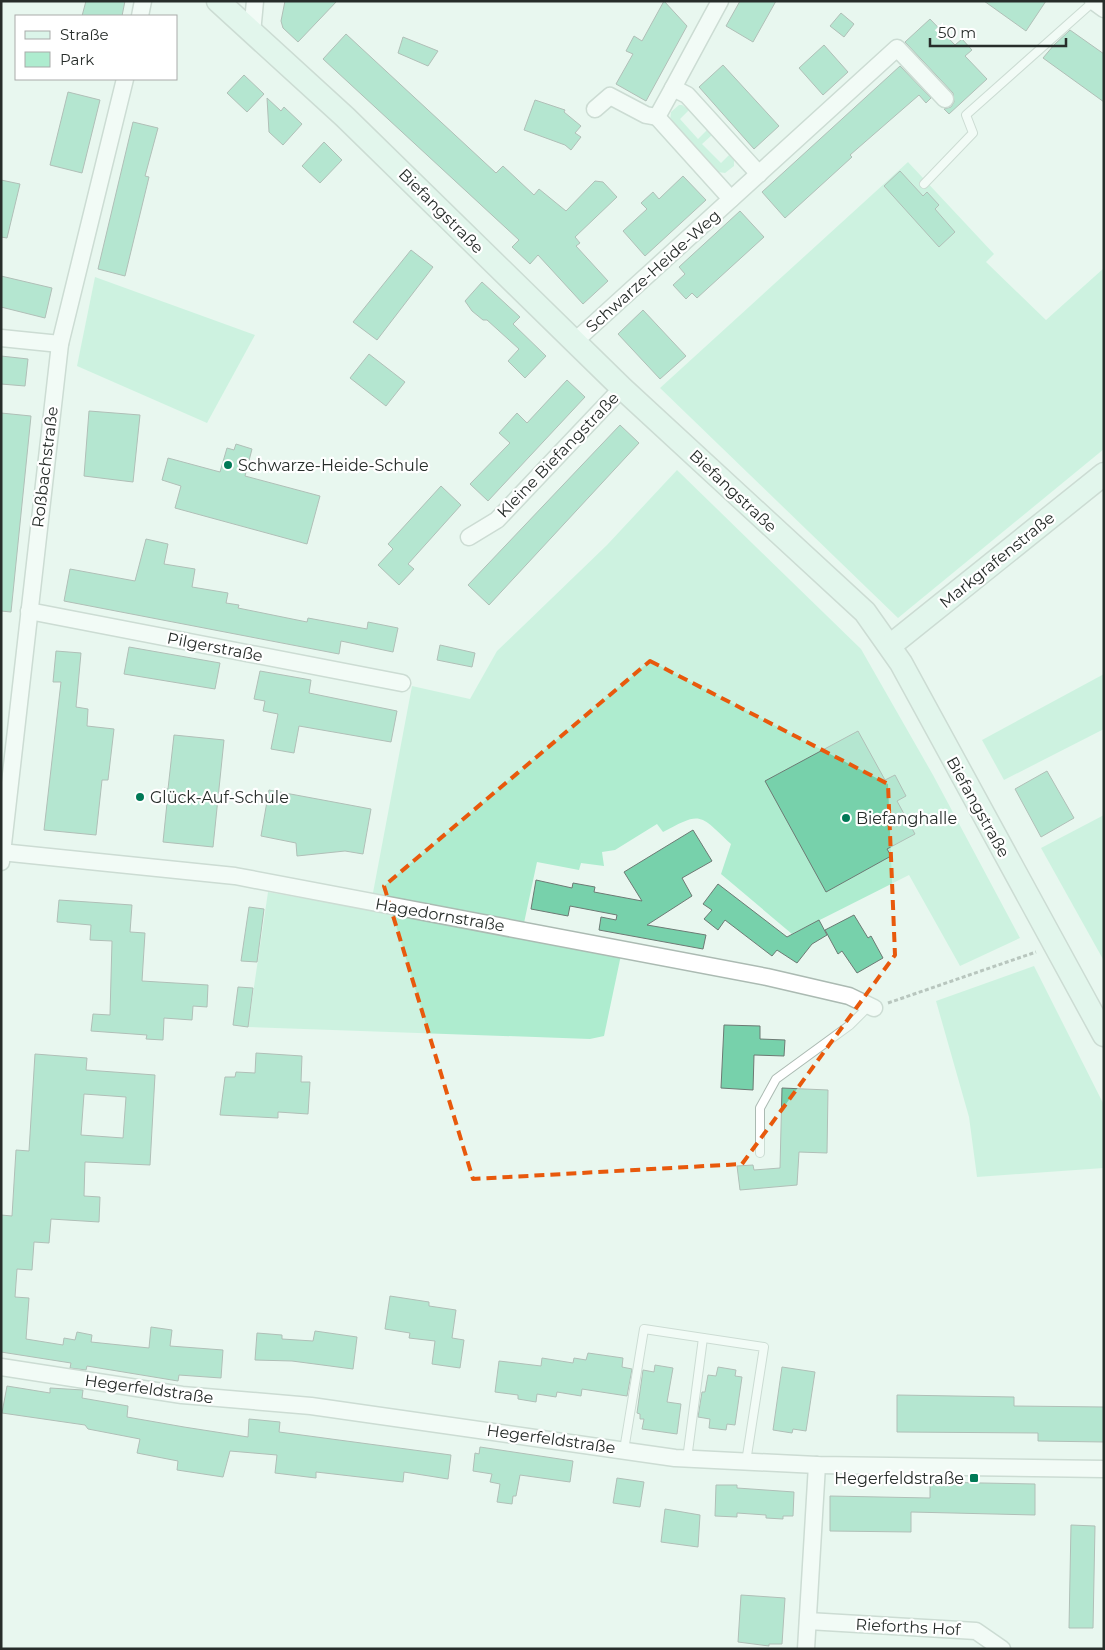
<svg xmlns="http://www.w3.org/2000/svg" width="1105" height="1650" font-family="Montserrat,sans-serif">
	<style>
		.green { fill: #aeeccf }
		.building { fill: #77d1ab; stroke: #6d7a74; fill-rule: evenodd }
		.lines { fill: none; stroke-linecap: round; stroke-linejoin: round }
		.lane-casing { stroke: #abbab2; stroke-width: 10 }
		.street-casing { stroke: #abbab2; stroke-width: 19 }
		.secondary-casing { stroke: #abbab2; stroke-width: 25 }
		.path { stroke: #7f8984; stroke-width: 3; stroke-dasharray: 4 2.5; stroke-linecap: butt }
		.lane { stroke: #fff; stroke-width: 8 }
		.street { stroke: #fff; stroke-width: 16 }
		.secondary { stroke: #dbf4e9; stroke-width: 22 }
		.marked { fill: none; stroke: #e8590c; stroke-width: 4; stroke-dasharray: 10 6; stroke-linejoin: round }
		.poi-dot { fill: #007956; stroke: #fff; stroke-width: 2 }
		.labels { text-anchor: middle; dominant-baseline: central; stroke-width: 4.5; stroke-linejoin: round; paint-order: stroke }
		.street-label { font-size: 16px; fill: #272d2a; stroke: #fff }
		.poi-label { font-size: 16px; fill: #272d2a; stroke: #fff; text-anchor: start }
	</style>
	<rect width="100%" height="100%" fill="#e8f7ef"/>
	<!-- green -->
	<g class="green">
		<path d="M679,105h3l7,5 -9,9 18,20 9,-9 5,5 -10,9 19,19 9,-9 4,5v7l-9,7 -7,-1 -48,-52 1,-8z"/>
		<path d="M908,162l86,92 -8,8 60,58 58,-52v181l-206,169 -238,-230z"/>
		<path d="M95,277l160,58 -48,88 -130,-57z"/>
		<path d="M677,470l184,179 72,126 87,163 -60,28 -51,-91 -117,59 -71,-60 10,-30c-32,-30 -29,-33 -68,-12l-6,-8 -42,26 -13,2 2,14 -23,-3 -2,7 -42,-8 -13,61 -152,-25 40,-212 58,13 27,-48 110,-106z"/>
		<path d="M1104,674v55l-100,51 -22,-40z"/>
		<path d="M1104,815v146l-63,-113z"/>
		<path d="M268,892l353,63 -17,81 -14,3 -342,-12z"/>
		<path d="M1034,966l70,139v63l-127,9 -8,-60 -33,-116z"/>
	</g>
	<!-- building -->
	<g class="building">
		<path d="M86,1h39l-3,15h-40z"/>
		<path d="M285,1h52l-39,41 -15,-14 -2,-7z"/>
		<path d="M664,1l23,25 -41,75 -30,-17 17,-30 -7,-3 8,-15 8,5z"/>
		<path d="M740,1h36l-23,41 -27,-16z"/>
		<path d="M984,1h62l-20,30z"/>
		<path d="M841,13l13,11 -10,13 -14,-11z"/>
		<path d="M930,19l25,26 7,-6 10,11 -7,6 22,23 -38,35 -5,-5 7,-2 3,-5 -1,-9 -48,-51z"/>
		<path d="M1070,30l34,24v48l-61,-44 11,-13z"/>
		<path d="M346,34l150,139 7,-7 31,29 5,-6 27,22 29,-30 8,1 14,15 -42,40 5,6 -4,3 32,35 -25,23 -45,-49 -8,9 -18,-17 7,-7 -196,-181z"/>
		<path d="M403,37l35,14 -10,15 -30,-13z"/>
		<path d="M824,45l24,27 -25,23 -24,-27z"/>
		<path d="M723,65l56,61 -25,23 -55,-62z"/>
		<path d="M900,66l31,32 -5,5 -7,-8 -69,60 2,2 -67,61 -23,-26z"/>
		<path d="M244,75l20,19 -17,18 -20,-19z"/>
		<path d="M68,92l32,8 -18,73 -32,-8z"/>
		<path d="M267,98l14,13 3,-4 18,17 -19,21 -14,-13z"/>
		<path d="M535,100l30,10 -1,2 17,14 -6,7 6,4 -10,13 -6,-5 -41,-15z"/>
		<path d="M133,122l25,6 -13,48 4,1 -24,99 -27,-7z"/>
		<path d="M324,142l18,18 -22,23 -18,-17z"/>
		<path d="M900,171l23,25 4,-4 12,13 -4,4 20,23 -16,15 -55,-61z"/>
		<path d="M683,176l23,24 -61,56 -22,-25 24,-22 -6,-6 12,-11 6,7z"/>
		<path d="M1,180l19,4 -13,54 -6,-1z"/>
		<path d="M740,211l24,26 -67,61 -5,-5 -6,6 -13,-14 12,-11 -6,-7z"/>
		<path d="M411,250l22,17 -56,73 -24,-18z"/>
		<path d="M1,276l51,12 -7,30 -44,-11z"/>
		<path d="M482,282l38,35 -7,7 33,32 -21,22 -17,-17 11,-12 -32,-29h-4l-11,-9 -7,-10z"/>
		<path d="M643,310l43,46 -26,23 -42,-45z"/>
		<path d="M369,354l36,28 -19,24 -36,-28z"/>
		<path d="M1,356l27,3 -3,27 -24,-2z"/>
		<path d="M567,380l18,17 -97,104 -18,-17 40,-41 -11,-10 18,-20 10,10z"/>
		<path d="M89,411l51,4 -7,67 -49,-6z"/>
		<path d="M1,413l30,3 -20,196 -10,-1z"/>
		<path d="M620,425l19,18 -150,162 -21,-20z"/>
		<path d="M236,444l16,5 -7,27 75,20 -13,48 -132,-36 6,-22 -19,-6 6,-22 52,14 7,-24 7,2z"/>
		<path d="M441,486l20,19 -53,59 6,5 -15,16 -21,-20 15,-16 -5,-5z"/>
		<path d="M146,539l22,5 -4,20 31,5 -3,18 36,6 -2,10 13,2 -1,3 69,14 1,-4 59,11 1,-7 30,6 -5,24 -52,-11 -2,13 -275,-53 6,-32 65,12z"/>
		<path d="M440,645l35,8 -3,14 -35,-7z"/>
		<path d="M129,647l91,16 -5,26 -91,-15z"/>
		<path d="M56,651l25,2 -5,54 12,2 -1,17 27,3 -6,51h-6l-6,55 -52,-5 17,-148h-8z"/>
		<path d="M260,671l51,9 -2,13 88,18 -6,31 -92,-16 -5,27 -23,-4 7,-35 -15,-3 2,-10 -11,-2z"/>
		<path d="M858,731l27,49 10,-5 11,21 -9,5 18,33 -28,15 4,7 -65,36 -61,-111z"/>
		<path d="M174,735l50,5 -11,107 -50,-5 4,-39 -5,-1 2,-14 4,1z"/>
		<path d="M1047,771l27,47 -33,19 -26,-48z"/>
		<path d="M269,790l102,19 -8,45 -18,-3 -48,5 -1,-13 -35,-7z"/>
		<path d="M693,830l19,31 -30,17 10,18 -45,29 59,10 -3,14 -104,-19 2,-13 15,3 1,-5 -47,-9 -2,10 -37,-7 5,-29 36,8 1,-5 22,4 -1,5 48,9 -18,-29z"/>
		<path d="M718,884l69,53 32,-17 8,15 -15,9 -15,19 -20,-13 -5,6 -47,-36 -7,10 -14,-11 8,-9 -9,-6z"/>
		<path d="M59,900l73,5 -2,27 15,1 -3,48 66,4 -1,22 -14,-1 -1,14 -28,-2 -1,22 -17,-1 1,-4 -56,-4 2,-17 17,1 2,-74 -22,-1 1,-15 -34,-3z"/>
		<path d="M249,907l15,2 -7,53 -16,-1z"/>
		<path d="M854,915l14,23 3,-2 12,22 -26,15 -15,-22 -4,3 -13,-24z"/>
		<path d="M238,987l15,1 -5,39 -15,-2z"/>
		<path d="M724,1025l36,1v13l25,1 -1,16 -30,-1 -1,35 -32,-2z"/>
		<path d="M256,1053l46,3 -1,26h9l-2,32 -30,-2v6l-58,-3 5,-38h10l1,-5 19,1z"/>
		<path d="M35,1054l52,4 -1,12 69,5 -5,90 -65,-3 -1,34 16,1 -1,25 -48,-3 -2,24 -15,-1 -2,28 -15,-1 -2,28 14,1 -3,41 37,6 1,-7 11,2 2,-8 15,3 -1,7 58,6 2,-21 21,3 -2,16 53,4 -2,28 -42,-3 -1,6 -91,-15 -1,4 -16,-2 1,-5 -70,-11v-137l11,1 4,-66 13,1zM84,1094l42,3 -3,41 -42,-3z"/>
		<path d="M782,1088l46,2 -1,63 -28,-1 -2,33 -57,5 -3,-24 16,-1 1,5 26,-2z"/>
		<path d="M390,1296l39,6v4l27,4 -4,28 12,2 -4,28 -28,-4 3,-23 -26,-3 1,-5 -25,-4z"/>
		<path d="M315,1331l42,6 -4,32 -61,-8 -37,-1 2,-27 25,2v4l31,2z"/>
		<path d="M588,1353l35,5 -1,9 10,2 -5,27 -45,-7 -1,7 -24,-4 -1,5 -19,-3 -1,8 -18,-3v-4l-23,-3 4,-31 42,5 1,-8 31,5 1,-5 12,2z"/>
		<path d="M655,1365l18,3 -6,34 14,2 -4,30 -35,-5 2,-10h-4v-5l-3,-1 6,-43 11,2z"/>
		<path d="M718,1367l18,3 -1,6 7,1 -7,48 -8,-1 -1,6 -17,-2 1,-9 -12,-2 4,-25h3l3,-17 8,1z"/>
		<path d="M782,1367l33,5 -9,59 -13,-2 -1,4 -19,-3z"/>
		<path d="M7,1386l43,7v-5l33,2 -1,8 46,8 -1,11 57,10 64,10 1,-18 31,3 -1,10 172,23 -3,24 -44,-7 -1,10 -87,-10v6l-41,-5 2,-18 -47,-4 -7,26 -46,-7 1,-9 -41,-8 3,-14 -52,-10 -3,-4 -83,-12z"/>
		<path d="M897,1395l117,2v9l90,1v35l-66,-1v-8l-141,-1z"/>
		<path d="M480,1447l93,14 -3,21 -50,-7 -4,21h-3l-1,8 -15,-2 3,-18 -10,-2 2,-8 -19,-3 2,-18 4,1z"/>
		<path d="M617,1478l27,4 -4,25 -27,-4z"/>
		<path d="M930,1482l105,2v31l-124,-3v20l-81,-1v-35l100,2z"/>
		<path d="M716,1485h21v3l57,4 -1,24h-10v3l-17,-1v-3l-29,-2v4l-22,-1z"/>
		<path d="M665,1509l35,6 -2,32 -37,-5z"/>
		<path d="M1071,1525l24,1 -2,102h-24z"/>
		<path d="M741,1595l44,3 -3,46h-13v2l-31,-4z"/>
	</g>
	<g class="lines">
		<!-- lane casing -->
		<g class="lane-casing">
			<g id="lane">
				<path d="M924,184l49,-51 -7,-18 127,-113"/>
				<path d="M760,1153v-45l16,-29 74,-54 19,-19"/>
				<path d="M624,1450l20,-121 120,18 -18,115"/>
				<path d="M687,1459l16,-121"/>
			</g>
		</g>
		<!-- street casing -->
		<g class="street-casing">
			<g id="street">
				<path d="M720,1l-47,87 14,7 72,79"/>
				<path d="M1093,1l11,8"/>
				<path d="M140,16l3,-15"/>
				<path d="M252,33l3,-32"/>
				<path d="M673,88l-16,29 74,82"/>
				<path d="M595,109l15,-13 36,19 11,2"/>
				<path d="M1,338l59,6"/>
				<path d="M574,342l323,-294 48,51"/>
				<path d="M469,537l28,-17 125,-132"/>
				<path d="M29,611l373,72"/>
				<path d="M1,852l234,24 532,101 82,19 25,12"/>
				<path d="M1,862l59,-518 65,-265"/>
				<path d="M1,1367l181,28 129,11 364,52 142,7 287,4"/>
				<path d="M808,1621l168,10 26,18"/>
				<path d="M806,1649l11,-184"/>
			</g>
		</g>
		<!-- secondary casing -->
		<g class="secondary-casing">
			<g id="secondary">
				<path d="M218,1l127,116 277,271 243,224 36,51 203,372"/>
				<path d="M891,645l213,-171"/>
			</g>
		</g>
		<!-- path -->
		<path class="path" d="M888,1003l148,-51"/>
		<!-- lane -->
		<use href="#lane" class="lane"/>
		<!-- street -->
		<use href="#street" class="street"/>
		<!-- secondary -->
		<use href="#secondary" class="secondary"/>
	</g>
	<!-- marked area -->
	<path d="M0 0H1105V1650H0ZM650,661l238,123 7,171 -153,209 -269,15 -89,-293z" fill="#e8f7ef" fill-opacity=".55" fill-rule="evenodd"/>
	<path class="marked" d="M650,661l238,123 7,171 -153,209 -269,15 -89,-293z"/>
	<!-- markers -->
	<g class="poi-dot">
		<circle cx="228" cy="465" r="5"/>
		<circle cx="140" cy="797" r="5"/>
		<circle cx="846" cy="818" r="5"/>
		<rect x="969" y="1473" width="10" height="10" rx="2.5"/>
	</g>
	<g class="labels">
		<!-- street labels -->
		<g class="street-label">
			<text transform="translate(441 211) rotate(45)">Biefangstraße</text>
			<text transform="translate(653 271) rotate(-42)">Schwarze-Heide-Weg</text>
			<text transform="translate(558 455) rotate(-46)">Kleine Biefangstraße</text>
			<text transform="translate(45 467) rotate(-83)">Roßbachstraße</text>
			<text transform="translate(733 491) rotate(43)">Biefangstraße</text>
			<text transform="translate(997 560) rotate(-39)">Markgrafenstraße</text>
			<text transform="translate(215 647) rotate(11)">Pilgerstraße</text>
			<text transform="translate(978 807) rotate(61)">Biefangstraße</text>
			<text transform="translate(440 915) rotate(10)">Hagedornstraße</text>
			<text transform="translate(149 1389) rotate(8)">Hegerfeldstraße</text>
			<text transform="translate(551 1439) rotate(8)">Hegerfeldstraße</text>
			<text transform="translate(908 1627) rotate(3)">Rieforths Hof</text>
		</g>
		<!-- poi labels -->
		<g class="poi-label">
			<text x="238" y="465">Schwarze-Heide-Schule</text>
			<text x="150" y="797">Glück-Auf-Schule</text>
			<text x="856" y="818">Biefanghalle</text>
			<text x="964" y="1478" text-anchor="end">Hegerfeldstraße</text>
		</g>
	</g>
	<!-- border -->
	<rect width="1105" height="1650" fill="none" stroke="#272d2a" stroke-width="5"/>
	<!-- legend -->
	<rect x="15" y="15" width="162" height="65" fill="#ffffff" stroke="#a9abaa"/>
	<rect x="25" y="31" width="25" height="8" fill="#dbf4e9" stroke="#a9abaa"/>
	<text x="60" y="40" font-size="15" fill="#272d2a">Straße</text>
	<rect x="25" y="52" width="25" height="15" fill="#aeeccf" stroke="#a9abaa"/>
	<text x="60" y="65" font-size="15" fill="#272d2a">Park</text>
	<!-- scale -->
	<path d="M930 38v8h136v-8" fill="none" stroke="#272d2a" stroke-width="2.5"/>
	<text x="938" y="38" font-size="15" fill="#272d2a" stroke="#ffffff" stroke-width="4" paint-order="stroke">50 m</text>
</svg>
